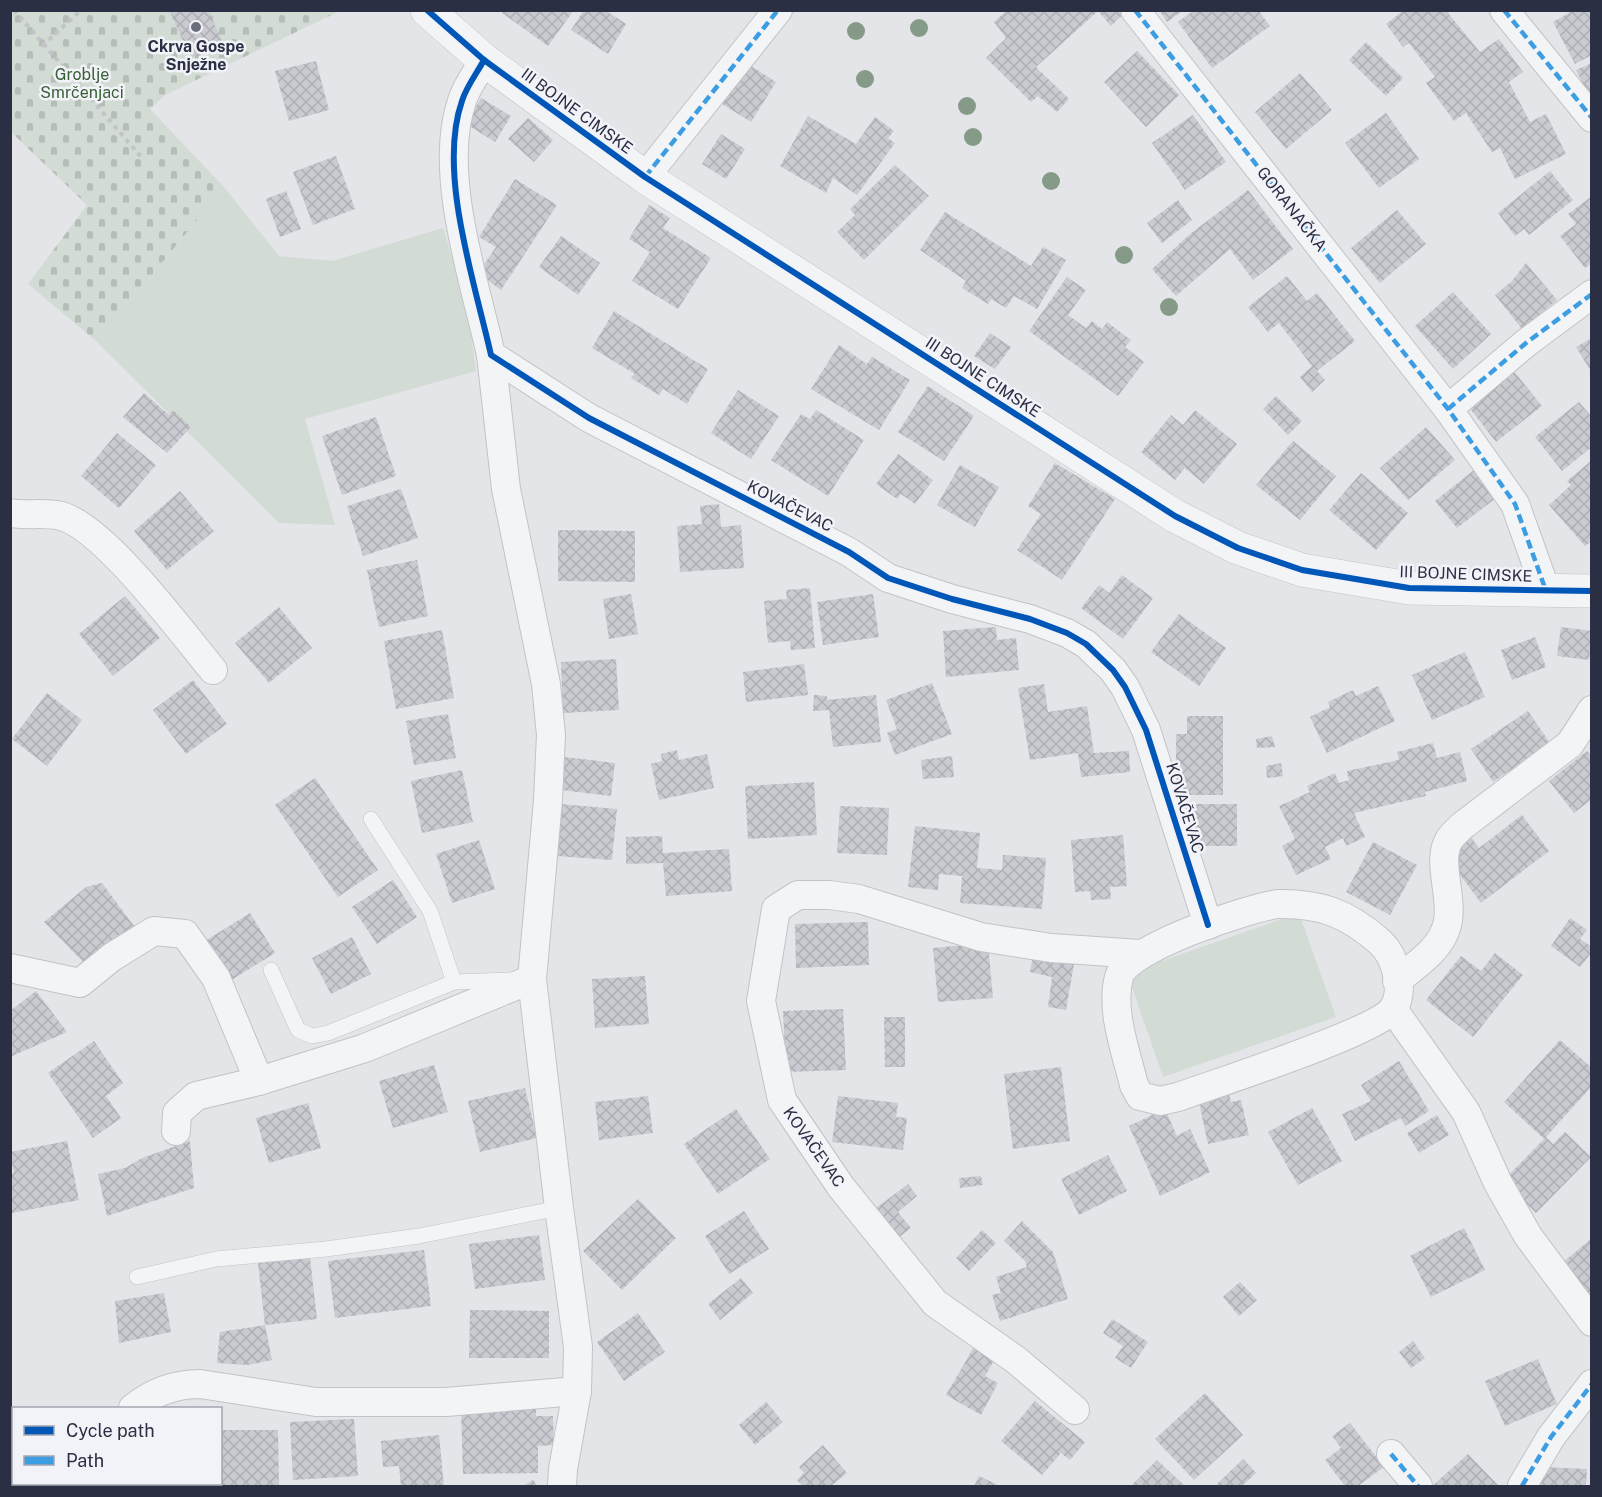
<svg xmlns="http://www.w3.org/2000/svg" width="1602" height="1497" font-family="'Public Sans',sans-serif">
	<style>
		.green { fill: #d3dcd4 }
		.cemetery { fill: url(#cemetery-stones) }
		.building { fill: url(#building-cross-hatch) }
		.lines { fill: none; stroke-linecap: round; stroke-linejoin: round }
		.service-casing { stroke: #c2c3c7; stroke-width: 16 }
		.minor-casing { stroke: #c2c3c7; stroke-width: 30 }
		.tertiary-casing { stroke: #c2c3c7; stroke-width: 34 }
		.path { stroke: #c3c3c9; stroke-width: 4; stroke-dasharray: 4.5 4.5; stroke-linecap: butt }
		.service { stroke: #f3f4f6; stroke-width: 15 }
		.minor { stroke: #f3f4f6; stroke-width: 28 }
		.tertiary { stroke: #f3f4f6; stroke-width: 33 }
		.quiet { stroke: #3d9de3; stroke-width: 4.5; stroke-dasharray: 9 4.5; stroke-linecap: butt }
		.cycleway-casing { stroke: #f2f3f8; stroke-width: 10 }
		.cycleway { stroke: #0057b8; stroke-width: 6 }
		.tree { fill: #859b87 }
		.poi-dot { fill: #6b6f7d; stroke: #f2f3f8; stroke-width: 2 }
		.labels { text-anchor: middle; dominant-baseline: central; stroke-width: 5; stroke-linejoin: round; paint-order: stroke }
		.poi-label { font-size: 16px; font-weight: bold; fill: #2a2f43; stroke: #f2f3f8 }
		.park-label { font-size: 16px; fill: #385f37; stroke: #f2f3f8 }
		.street-label { font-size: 16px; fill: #2a2f43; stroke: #f2f3f8 }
	</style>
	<defs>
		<pattern id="cemetery-stones" width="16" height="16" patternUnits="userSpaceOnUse" patternTransform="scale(1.5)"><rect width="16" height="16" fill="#d3dcd4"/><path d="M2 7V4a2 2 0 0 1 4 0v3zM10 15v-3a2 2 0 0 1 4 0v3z" fill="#b5bdb7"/></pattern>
		<pattern id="building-cross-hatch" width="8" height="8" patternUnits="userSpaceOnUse" patternTransform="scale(1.5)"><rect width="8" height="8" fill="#cacbd0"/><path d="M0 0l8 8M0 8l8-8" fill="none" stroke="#aeafb4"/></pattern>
	</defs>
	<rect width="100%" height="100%" fill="#e4e5e9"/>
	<!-- green -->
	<g class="green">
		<path d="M224,187l55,69 53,5 111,-33 24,76 9,67 -171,48 30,106 -56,-2 -182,-181z"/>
		<path d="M1299,913l37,104 -173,60 -36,-104z"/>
	</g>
	<!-- cemetery -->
	<path class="cemetery" d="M10,11h330l-175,84 -15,14 74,78 -127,155 -69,-58 59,-79 -76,-73z"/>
	<!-- building -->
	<g class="building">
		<path d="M169,10h39l15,33 -32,15z"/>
		<path d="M504,10h70l-26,36 -46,-33z"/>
		<path d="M584,10h21l21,14 -18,30 -37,-24z"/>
		<path d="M1007,10h121l-17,16 -13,-15 -62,56 33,32 -12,13 -19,-16 -7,6 -45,-44 20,-20 -12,-16z"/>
		<path d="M1159,10h25l-17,12z"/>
		<path d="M1194,10h64l12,16 -58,42 -34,-46z"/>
		<path d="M1404,10h48l-4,3 32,39 19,-13 24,33 -14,10 21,40 16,-8 20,40 -51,25 -15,-31 -8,4 -26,-39 -12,8 -28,-38 9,-6 -26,-34 -6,4 -17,-23z"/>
		<path d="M1574,10h18v45l-17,9 -22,-42z"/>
		<path d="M1366,42l37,36 -17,18 -37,-36z"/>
		<path d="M1137,51l42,44 -33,32 -42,-45z"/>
		<path d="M316,61l13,49 -40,11 -14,-50z"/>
		<path d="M745,62l31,20 -25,40 -32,-20z"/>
		<path d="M1592,63v39l-16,-32z"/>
		<path d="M1300,73l32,37 -46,39 -31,-37z"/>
		<path d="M481,98l30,18 -16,26 -29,-18z"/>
		<path d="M1386,113l33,46 -40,29 -34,-45z"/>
		<path d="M1193,115l33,47 -41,28 -33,-47z"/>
		<path d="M808,116l48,28 19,-27 19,14 -6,7 7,5 -38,52 -24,-17 -7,15 -46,-27z"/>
		<path d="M528,118l25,22 -19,22 -26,-23z"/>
		<path d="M721,134l24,15 -19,30 -24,-15z"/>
		<path d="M336,156l19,53 -42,16 -20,-53z"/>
		<path d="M895,165l34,31 -65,64 -27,-28 18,-17 -5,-6z"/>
		<path d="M1550,171l23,29 -44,35 -5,-6 -9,7 -17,-23z"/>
		<path d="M515,179l42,26 -56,85 -23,-17 18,-26 -17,-10z"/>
		<path d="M1248,190l45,59 -40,31 -23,-31 -54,47 -24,-27 38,-35z"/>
		<path d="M286,191l15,38 -21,8 -14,-38z"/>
		<path d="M1592,196v67l-7,5 -25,-32 16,-12 -8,-10z"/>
		<path d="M1178,200l14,20 -30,23 -15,-20z"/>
		<path d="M649,205l21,13 -7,10 48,30 -33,51 -46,-28 18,-29 -21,-13z"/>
		<path d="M1397,210l29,34 -46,39 -29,-35z"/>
		<path d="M945,212l86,54 12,-19 23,13 -29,49 -23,-13 -8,12 -15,-9 -3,5 -26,-16 4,-7 -46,-31z"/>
		<path d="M561,236l39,27 -22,32 -39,-28z"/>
		<path d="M1526,263l31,37 -35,29 -27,-34 17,-14z"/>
		<path d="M1287,276l20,25 10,-8 38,48 -38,30 8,9 -13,12 -12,-15 12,-11 -33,-43 -11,9 -20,-25z"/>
		<path d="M1067,277l19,13 -18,25 18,13 6,-7 10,8 5,-7 24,18 -6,7 19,15 -26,34 -89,-65z"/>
		<path d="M1453,292l38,42 -38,35 -38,-43z"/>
		<path d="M614,311l94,58 -21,35 -24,-15 -4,6 -28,-17 4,-4 -43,-26z"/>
		<path d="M990,333l21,14 -16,22 -21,-13z"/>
		<path d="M1592,338v35l-16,-26z"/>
		<path d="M839,345l28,19 5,-7 38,23 -31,50 -68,-41z"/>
		<path d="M1513,370l29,36 -46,36 -28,-36z"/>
		<path d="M928,386l46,30 -30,45 -46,-29z"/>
		<path d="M738,390l41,26 -28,43 -40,-26z"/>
		<path d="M144,393l25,22 4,-5 18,17 -24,26 -44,-36z"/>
		<path d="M1276,396l26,25 -14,14 -25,-26z"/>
		<path d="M1579,402l13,15v30l-30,24 -27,-34z"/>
		<path d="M816,410l48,30 -36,56 -57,-36 30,-46 9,5z"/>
		<path d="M1195,410l42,34 -33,40 -19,-16 -10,12 -34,-28 30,-37 12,10z"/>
		<path d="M376,417l20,59 -54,19 -20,-59z"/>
		<path d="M1426,427l29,33 -47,40 -28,-32z"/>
		<path d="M117,433l39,32 -37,43 -38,-32z"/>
		<path d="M1293,441l43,35 -36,44 -44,-35z"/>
		<path d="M898,454l35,26 -18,24 -14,-10 -4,5 -21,-15z"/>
		<path d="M1592,460v81l-7,5 -36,-41 22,-20 -4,-4z"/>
		<path d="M1055,463l60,36 -53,81 -45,-30 24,-36 -13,-8z"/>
		<path d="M960,465l39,22 -24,40 -38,-22z"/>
		<path d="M1474,470l22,28 -39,30 -22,-27z"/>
		<path d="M1361,473l47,40 -32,37 -47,-40z"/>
		<path d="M401,489l17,49 -55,18 -16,-50z"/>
		<path d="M180,491l34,40 -47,39 -33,-39z"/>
		<path d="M719,504l2,23 20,-2 3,43 -64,4 -3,-46 25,-2 -2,-18z"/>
		<path d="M558,530l77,1v51l-77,-1z"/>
		<path d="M417,560l11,56 -49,11 -12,-57z"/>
		<path d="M1122,575l31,23 -30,41 -42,-31 18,-23 10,8z"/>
		<path d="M810,588l5,60 -24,2 -1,-9 -22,2 -4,-42 23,-2 -1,-9z"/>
		<path d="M631,594l7,40 -29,5 -6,-40z"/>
		<path d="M873,594l6,43 -56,8 -6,-43z"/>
		<path d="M125,596l35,42 -47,38 -34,-42z"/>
		<path d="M279,607l33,41 -43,35 -34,-40z"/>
		<path d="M1179,614l47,34 -27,38 -48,-34z"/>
		<path d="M996,627l1,13 19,-2 3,32 -73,7 -3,-46z"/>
		<path d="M1561,627l31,4 -3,29 -32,-4z"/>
		<path d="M442,630l12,68 -58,11 -12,-68z"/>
		<path d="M1535,637l11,30 -34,13 -11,-30z"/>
		<path d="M1465,652l20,45 -53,23 -20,-45z"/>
		<path d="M616,659l3,51 -56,3 -2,-51z"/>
		<path d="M804,664l4,31 -62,7 -3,-30z"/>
		<path d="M193,680l34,44 -41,30 -33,-44z"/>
		<path d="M932,683l20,51 -57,21 -8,-22 10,-4 -11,-29z"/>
		<path d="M1044,684l4,28 39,-6 7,47 35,-2 1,21 -49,5 -3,-24 -48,7 -12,-72z"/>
		<path d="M1378,686l17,35 -68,32 -17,-36 20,-10 -2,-5 25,-12 3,6z"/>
		<path d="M47,693l35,27 -35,46 -35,-27z"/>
		<path d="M814,695l13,1v4l49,-5 5,47 -48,5 -4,-37 -16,1z"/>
		<path d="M1528,711l22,32 -57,39 -22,-33z"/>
		<path d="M448,714l8,44 -42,7 -8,-44z"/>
		<path d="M1187,716h36v79h-47v-61h11z"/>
		<path d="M1272,736l3,11 -18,1 -1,-9z"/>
		<path d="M1433,743l4,15 23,-6 7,29 -42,11 1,4 -72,17 11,24 -19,9 -3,-8 -18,9 6,12 -35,16 -14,-29 13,-7 -16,-33 31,-14 -3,-6 28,-13 4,10 10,-3 -2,-9 52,-11 -2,-8z"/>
		<path d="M677,750l2,10 28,-6 7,34 -55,12 -8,-36 11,-3 -1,-7z"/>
		<path d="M1587,751l5,5v43l-18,14 -25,-32z"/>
		<path d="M952,756l2,21 -31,2 -2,-19z"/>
		<path d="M565,757l50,6 -4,33 -50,-6z"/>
		<path d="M1281,763l2,13 -16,2 -1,-12z"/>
		<path d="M462,770l11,52 -51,11 -11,-52z"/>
		<path d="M315,778l63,92 -40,27 -63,-92z"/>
		<path d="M814,782l3,53 -69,4 -3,-53z"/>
		<path d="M560,804l57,5 -5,51 -56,-4z"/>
		<rect x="1189" y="804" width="48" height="42"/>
		<path d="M840,806l49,2 -2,47 -50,-2z"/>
		<path d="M1522,815l27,36 -68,52 -35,-47 25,-19 8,11z"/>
		<path d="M915,826l65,7 -3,35 25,2 1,-15 43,3 -4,51 -82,-6 2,-27 -23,-2 -1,16 -30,-3z"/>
		<path d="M1123,835l4,51 -17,1 1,12 -20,1 -1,-9 -15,1 -4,-52z"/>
		<path d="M662,836l1,17 66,-4 3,42 -66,5 -3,-33 -37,1v-27z"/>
		<path d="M479,840l16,49 -43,14 -16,-49z"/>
		<path d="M1373,842l44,23 -27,50 -44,-23z"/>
		<path d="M393,880l24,37 -40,27 -25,-37z"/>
		<path d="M102,883l41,55 -50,34 -49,-50 42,-35z"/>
		<path d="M250,913l25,40 -45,28 -25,-40z"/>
		<path d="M1570,918l17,12 -7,9 12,8v5l-12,15 -29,-21z"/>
		<path d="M868,922l1,43 -73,3 -1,-44z"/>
		<path d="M352,937l19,37 -40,20 -19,-36z"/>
		<path d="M988,943l5,55 -55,4 -5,-54z"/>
		<path d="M1495,953l28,22 -50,62 -47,-37 35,-44 20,15z"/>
		<path d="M1033,956l41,8 -8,46 -18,-3 4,-30 -22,-5z"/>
		<path d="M645,976l4,48 -54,4 -3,-49z"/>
		<path d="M36,991l31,41 -57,25v-46z"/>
		<path d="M843,1009l3,61 -60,2 -3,-61z"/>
		<path d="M884,1017h21v50h-20z"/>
		<path d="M1560,1040l32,28v18l-46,51 7,7 12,-12 26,25 -55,56 -33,-32 41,-42 -40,-37z"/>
		<path d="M94,1041l29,42 -17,13 15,22 -28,20 -45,-65z"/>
		<path d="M1399,1061l30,50 -24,15 -4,-8 -46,23 -13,-27 29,-13 -10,-16z"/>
		<path d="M434,1065l14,47 -55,16 -14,-47z"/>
		<path d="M1061,1067l9,74 -57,8 -9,-75z"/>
		<path d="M525,1088l12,50 -57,14 -12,-51z"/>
		<path d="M1228,1091l3,11 10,-2 8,35 -41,9 -10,-46z"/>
		<path d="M648,1096l5,37 -54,7 -4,-38z"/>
		<path d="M838,1096l60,7 -2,14 11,1 -4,32 -71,-8z"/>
		<path d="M308,1103l13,45 -52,15 -13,-45z"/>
		<path d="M1312,1108l30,53 -44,24 -30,-53z"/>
		<path d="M736,1109l34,50 -52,35 -34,-50z"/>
		<path d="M1165,1109l12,27 13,-7 20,43 -50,24 -31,-70z"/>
		<path d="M1437,1115l12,20 -30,18 -12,-20z"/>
		<path d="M67,1141l12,59 -67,13 -2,-39 4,-1 -4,-21z"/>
		<path d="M190,1141l4,47 -87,28 -9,-42 27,-6 17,-10z"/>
		<path d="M1108,1155l19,36 -48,24 -18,-36z"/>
		<path d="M981,1176l2,9 -23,3 -1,-10z"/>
		<path d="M908,1184l9,12 -19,16 13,16 -13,10 -27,-26z"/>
		<path d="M638,1199l38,39 -54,52 -39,-39z"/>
		<path d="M744,1211l25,38 -40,25 -24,-38z"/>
		<path d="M1022,1221l31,31 15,47 -68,22 -8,-26 9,-2 -5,-16 31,-10 -2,-6 -21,-20z"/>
		<path d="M1464,1228l21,42 -54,27 -21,-41z"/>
		<path d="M982,1230l14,13 -27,28 -13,-13z"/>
		<path d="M539,1235l6,45 -70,9 -6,-45z"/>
		<path d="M1592,1238v61l-31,-35z"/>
		<path d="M424,1250l7,56 -96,12 -7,-57z"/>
		<path d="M310,1258l7,61 -52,6 -7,-62z"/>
		<path d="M741,1278l12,15 -33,27 -12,-16z"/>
		<path d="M1240,1282l17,18 -18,16 -16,-19z"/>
		<path d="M164,1293l7,39 -52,11 -4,-42z"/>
		<path d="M470,1310l79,1v47h-80z"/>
		<path d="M638,1313l27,39 -41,29 -27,-39z"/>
		<path d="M1112,1319l36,23 -17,26 -16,-10 8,-12 -20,-13z"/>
		<path d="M265,1325l7,35 -24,5 -31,-2 3,-31z"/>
		<path d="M1413,1341l12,17 -14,10 -12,-16z"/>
		<path d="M974,1347l21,12 -10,17 13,7 -17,32 -35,-20z"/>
		<path d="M1538,1359l19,45 -52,22 -20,-45z"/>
		<path d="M1205,1393l38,42 -49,45 -39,-41z"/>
		<path d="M1035,1401l50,41 -15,18 -9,-7 -19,22 -41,-34z"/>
		<path d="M766,1402l17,20 -28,23 -16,-20z"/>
		<path d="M536,1408v8h17l1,29 -16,1v27l-75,1 -2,-64z"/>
		<path d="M354,1419l4,57 -65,4 -3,-58z"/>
		<path d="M1350,1423l34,44 -26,19h-13l-20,-26 16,-12 -9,-12z"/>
		<path d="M220,1430h58l1,56h-66v-2h7z"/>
		<path d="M439,1435l5,51h-43l-2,-20 -16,1 -2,-26z"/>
		<path d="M823,1445l24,28 -16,13h-28l-6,-6 7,-7 -5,-6z"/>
		<path d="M1468,1454l31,32h-67z"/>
		<path d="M1243,1459l13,14 -14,13h-22l-3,-2z"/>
		<path d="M1157,1460l28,26h-54z"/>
		<path d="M1541,1467l46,2 -1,17h-46z"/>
		<path d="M979,1476l21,10h-26z"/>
		<path d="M533,1480l4,6h-14z"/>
	</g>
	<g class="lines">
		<!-- service casing -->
		<g class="service-casing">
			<g id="service">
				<path d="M371,819l59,92 24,71"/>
				<path d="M271,970l27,60 14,6 16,-3 126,-51 57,-2"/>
				<path d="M137,1277l79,-18 110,-10 93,-13 140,-28"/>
			</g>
		</g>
		<!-- minor casing -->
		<g class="minor-casing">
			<g id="minor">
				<path d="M1135,10l313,399 67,95 31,87"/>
				<path d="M1504,10l88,108"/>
				<path d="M484,60c-7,13 -18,27 -22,41 -25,71 13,182 29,254l98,63 260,134 39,26 64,21 78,20 37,14 19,11 27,26 12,17 21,43 62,195"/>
				<path d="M645,177l133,-167"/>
				<path d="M491,355l15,134 40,195 5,51 -3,65 -16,179 27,229 19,139 -1,44 -14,78 -1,17"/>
				<path d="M1448,409l78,-66 66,-49"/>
				<path d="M10,513c17,3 34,-1 51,3 43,11 122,118 152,154"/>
				<path d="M1277,904c43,-1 70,9 103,38 15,14 26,48 13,67 -17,23 -179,75 -215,88l-18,4 -20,-5 -6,-11c-8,-33 -24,-75 -15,-108 7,-29 128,-68 158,-73z"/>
				<path d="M10,968l70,15 32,-26 42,-26 31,3 31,44 43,103"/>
				<path d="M1397,981c17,-15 40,-29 48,-50 12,-28 -10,-68 4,-91 3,-5 9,-10 13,-14l108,-82 22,-34"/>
				<path d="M1393,1009l73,103 32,71 30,53 64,86"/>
				<path d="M176,1131l1,-18 19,-17 63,-15 106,-33 167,-69"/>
				<path d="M133,1408c20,-16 41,-24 67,-24l116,18h130l131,-11"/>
				<path d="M1075,1410l-59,-50 -81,-57 -94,-116 -59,-87 -21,-99 15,-92 22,-14h31l30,4 122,38 70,11 89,6"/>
				<path d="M1391,1454l27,32"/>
				<path d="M108,1486l1,-2"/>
				<path d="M1522,1486l29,-49 41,-53"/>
			</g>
		</g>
		<!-- tertiary casing -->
		<g class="tertiary-casing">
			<path id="tertiary" d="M427,10l57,50 161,117 530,339 63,32 64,22 107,18 183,3"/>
		</g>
		<!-- path -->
		<g class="path">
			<path d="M14,10l129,149"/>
			<path d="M42,46l39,-36"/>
		</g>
		<!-- service -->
		<use href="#service" class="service"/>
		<!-- minor -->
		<use href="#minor" class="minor"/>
		<!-- tertiary -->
		<use href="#tertiary" class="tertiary"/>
		<!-- quiet -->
		<g class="quiet">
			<path d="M1135,10l313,399 67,95 31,87"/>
			<path d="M1504,10l88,108"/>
			<path d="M645,177l133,-167"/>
			<path d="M1448,409l78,-66 66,-49"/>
			<path d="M1391,1454l27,32"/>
			<path d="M1522,1486l29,-49 41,-53"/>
		</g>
		<!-- cycleway casing -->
		<g class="cycleway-casing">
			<g id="cycleway">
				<path d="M427,10l57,50 161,117 530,339 63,32 64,22 107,18 183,3"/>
				<path d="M484,60c-7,13 -18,27 -22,41 -25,71 13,182 29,254l98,63 260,134 39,26 64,21 78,20 37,14 19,11 27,26 12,17 21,43 62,195"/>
			</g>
		</g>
		<!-- cycleway -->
		<use href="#cycleway" class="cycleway"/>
	</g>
	<!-- trees -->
	<g class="tree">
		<circle cx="919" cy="28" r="9"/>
		<circle cx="856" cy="31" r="9"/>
		<circle cx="865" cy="79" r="9"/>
		<circle cx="967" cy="106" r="9"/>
		<circle cx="973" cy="137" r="9"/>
		<circle cx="1051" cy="181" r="9"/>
		<circle cx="1124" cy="255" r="9"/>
		<circle cx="1169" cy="307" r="9"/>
	</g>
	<!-- markers -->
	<circle class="poi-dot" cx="196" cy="27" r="6"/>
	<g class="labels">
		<!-- poi labels -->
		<g class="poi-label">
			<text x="196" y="46">Ckrva Gospe<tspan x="196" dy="18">Snježne</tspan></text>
		</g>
		<!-- park labels -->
		<g class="park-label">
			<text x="82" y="74">Groblje<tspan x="82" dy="18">Smrčenjaci</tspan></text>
		</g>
		<!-- street labels -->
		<g class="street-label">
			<text transform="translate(577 111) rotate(36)">III BOJNE CIMSKE</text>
			<text transform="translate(1292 209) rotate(52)">GORANAČKA</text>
			<text transform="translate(983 377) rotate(33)">III BOJNE CIMSKE</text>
			<text transform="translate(790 506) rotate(27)">KOVAČEVAC</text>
			<text transform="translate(1466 574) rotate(2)">III BOJNE CIMSKE</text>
			<text transform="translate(1185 808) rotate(73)">KOVAČEVAC</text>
			<text transform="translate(814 1147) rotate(55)">KOVAČEVAC</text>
		</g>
	</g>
	<!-- border -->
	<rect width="1602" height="1497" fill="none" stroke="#2a2f43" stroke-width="24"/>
	<!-- legend -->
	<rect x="12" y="1407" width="210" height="78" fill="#f2f3f8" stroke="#a2a5b0" stroke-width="1.5"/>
	<rect x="24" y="1426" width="30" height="9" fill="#0057b8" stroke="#a2a5b0" stroke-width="1.5"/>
	<text x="66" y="1437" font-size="18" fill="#2a2f43">Cycle path</text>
	<rect x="24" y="1456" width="30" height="9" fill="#3d9de3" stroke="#a2a5b0" stroke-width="1.5"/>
	<text x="66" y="1467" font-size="18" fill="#2a2f43">Path</text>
</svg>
